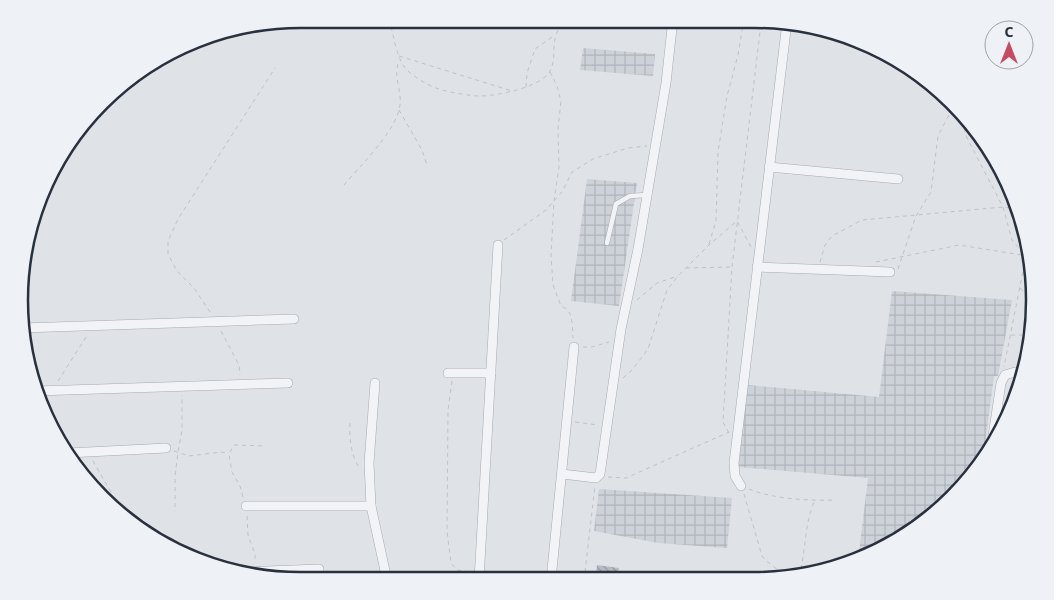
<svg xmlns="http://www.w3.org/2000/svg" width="1054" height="600" font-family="'Noto Sans',sans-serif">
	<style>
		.industrial { fill: url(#industrial-grid) }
		.building { fill: url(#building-back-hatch) }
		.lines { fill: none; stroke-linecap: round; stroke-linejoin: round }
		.service-casing { stroke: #a5aab1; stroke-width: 5.5 }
		.minor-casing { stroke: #a5aab1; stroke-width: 10 }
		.path { stroke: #bec1c6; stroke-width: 1; stroke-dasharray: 4 4; stroke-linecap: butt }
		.service { stroke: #f2f3f6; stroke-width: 4.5 }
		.minor { stroke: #f2f3f6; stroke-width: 9 }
		.rim { fill: none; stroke: #29313e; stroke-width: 2.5 }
	</style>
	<defs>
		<pattern id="industrial-grid" width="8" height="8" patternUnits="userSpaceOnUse" patternTransform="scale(1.25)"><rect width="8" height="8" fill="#cdd2d9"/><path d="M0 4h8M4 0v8" fill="none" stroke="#b0b5bb"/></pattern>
		<pattern id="building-back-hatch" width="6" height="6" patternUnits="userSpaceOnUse" patternTransform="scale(1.25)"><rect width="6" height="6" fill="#b7bcc4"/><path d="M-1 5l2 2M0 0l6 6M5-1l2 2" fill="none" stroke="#9599a1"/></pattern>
	</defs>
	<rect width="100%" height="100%" fill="#dfe3e7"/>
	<!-- industrial -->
	<g class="industrial">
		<path d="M583,48l72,6 -2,22 -73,-6z"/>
		<path d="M587,179l50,4 -18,123 -48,-5z"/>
		<path d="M892,291l120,9 -14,76h-4l-11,84 -30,39 -43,35 -52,26 10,-82 -130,-11 9,-82 132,12z"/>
		<path d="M599,489l133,9 -5,50 -69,-5 -64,-12z"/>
	</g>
	<!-- building -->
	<path class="building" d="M597,565l22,3 -2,11 -22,1z"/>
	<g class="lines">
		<!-- service casing -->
		<g class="service-casing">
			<path id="service" d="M607,243l9,-39 14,-8 17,-1"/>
		</g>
		<!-- minor casing -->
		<g class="minor-casing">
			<g id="minor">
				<path d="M769,167l129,12"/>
				<path d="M757,267l133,5"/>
				<path d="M22,328l272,-9"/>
				<path d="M448,373h43"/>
				<path d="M375,383l-6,80 2,43 16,74"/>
				<path d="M36,391l252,-8"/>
				<path d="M991,449l10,-66 4,-8 10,-3h6"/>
				<path d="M68,453l98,-5"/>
				<path d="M562,474l34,4 4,-4 21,-145 17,-80 28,-166 7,-64"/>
				<path d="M741,486l-6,-10 -1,-13 53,-441"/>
				<path d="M246,506h125"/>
				<path d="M239,572l80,-3"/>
				<path d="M479,580l19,-335"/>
				<path d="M551,580l23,-233"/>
			</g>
		</g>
		<!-- path -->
		<g class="path">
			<path d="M389,19c5,16 7,42 20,53 7,6 20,14 30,17 9,3 31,7 41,7 17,0 62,-9 70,-25 9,-16 -4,-35 18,-52"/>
			<path d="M399,56l113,35"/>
			<path d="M550,72l7,14 4,15 -3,28 1,38 -5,34 -3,54 2,30 8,21c13,5 11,19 12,32"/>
			<path d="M526,87l1,-14 8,-24 20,-14"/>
			<path d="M399,110l23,40 5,15"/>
			<path d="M959,113l8,25 36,69 9,33 14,16 -22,111"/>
			<path d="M344,185c16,-19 49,-51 55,-75 5,-17 -7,-33 0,-49"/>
			<path d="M504,240l42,-30 16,-18 10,-20 21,-13 35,-11 19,-2"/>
			<path d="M709,244l7,-23 2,-69 9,-56 11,-41 6,-36"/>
			<path d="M820,262l5,-17 7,-9 30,-16 141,-13 13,2"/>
			<path d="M876,262l83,-17 69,11"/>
			<path d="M686,268l46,-1"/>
			<path d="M898,269l18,-53 15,-24 7,-56 15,-29"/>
			<path d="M1020,288l10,9"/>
			<path d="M637,300l20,-17 21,-7"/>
			<path d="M210,312l-16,-24 -17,-17 -9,-17v-13l10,-22 97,-151"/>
			<path d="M221,331l18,34 1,10"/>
			<path d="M1011,335h16l6,-3"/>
			<path d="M583,347h9l17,-5"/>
			<path d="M623,378l10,-9 15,-20 19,-59 11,-14 31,-31 28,-24 14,26"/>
			<path d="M58,381l30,-47"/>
			<path d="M452,381l-4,29 -1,121 4,32 6,7 14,2"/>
			<path d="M575,422l23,3"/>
			<path d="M350,423c-1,15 1,33 10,46"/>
			<path d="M729,433l-6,-11 9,-155 28,-235 8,-13"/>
			<path d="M174,451l15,5 33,-4 7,2"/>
			<path d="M93,461l19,33 -1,10"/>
			<path d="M608,477l18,1 103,-46"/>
			<path d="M749,489c24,10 60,12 87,11"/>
			<path d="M744,494l18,62c8,10 18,13 25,23"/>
			<path d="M243,497l-3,-11 -8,-14 -3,-18 5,-9 32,1"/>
			<path d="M175,507v-31l3,-24 4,-22v-35"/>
			<path d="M247,516l1,19 7,19v9"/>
			<path d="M799,577c7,-25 5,-51 15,-75"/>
			<path d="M584,580l11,-94"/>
		</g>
		<!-- service -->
		<use href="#service" class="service"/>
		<!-- minor -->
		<use href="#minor" class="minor"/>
	</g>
	<!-- crop -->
	<path d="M0 0H1054V600H0ZM300 28H754A272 272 0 0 1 1026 300V300A272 272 0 0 1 754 572H300A272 272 0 0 1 28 300V300A272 272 0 0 1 300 28Z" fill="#eef1f5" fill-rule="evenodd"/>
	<path class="rim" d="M300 28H754A272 272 0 0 1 1026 300V300A272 272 0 0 1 754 572H300A272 272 0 0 1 28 300V300A272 272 0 0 1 300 28Z"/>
	<!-- north arrow -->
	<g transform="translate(1009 45)"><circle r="24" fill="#eef1f5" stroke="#9fa4ac"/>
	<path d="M0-4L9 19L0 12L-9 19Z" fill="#c64a60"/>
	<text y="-8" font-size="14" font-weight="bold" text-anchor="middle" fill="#29313e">С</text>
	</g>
</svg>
